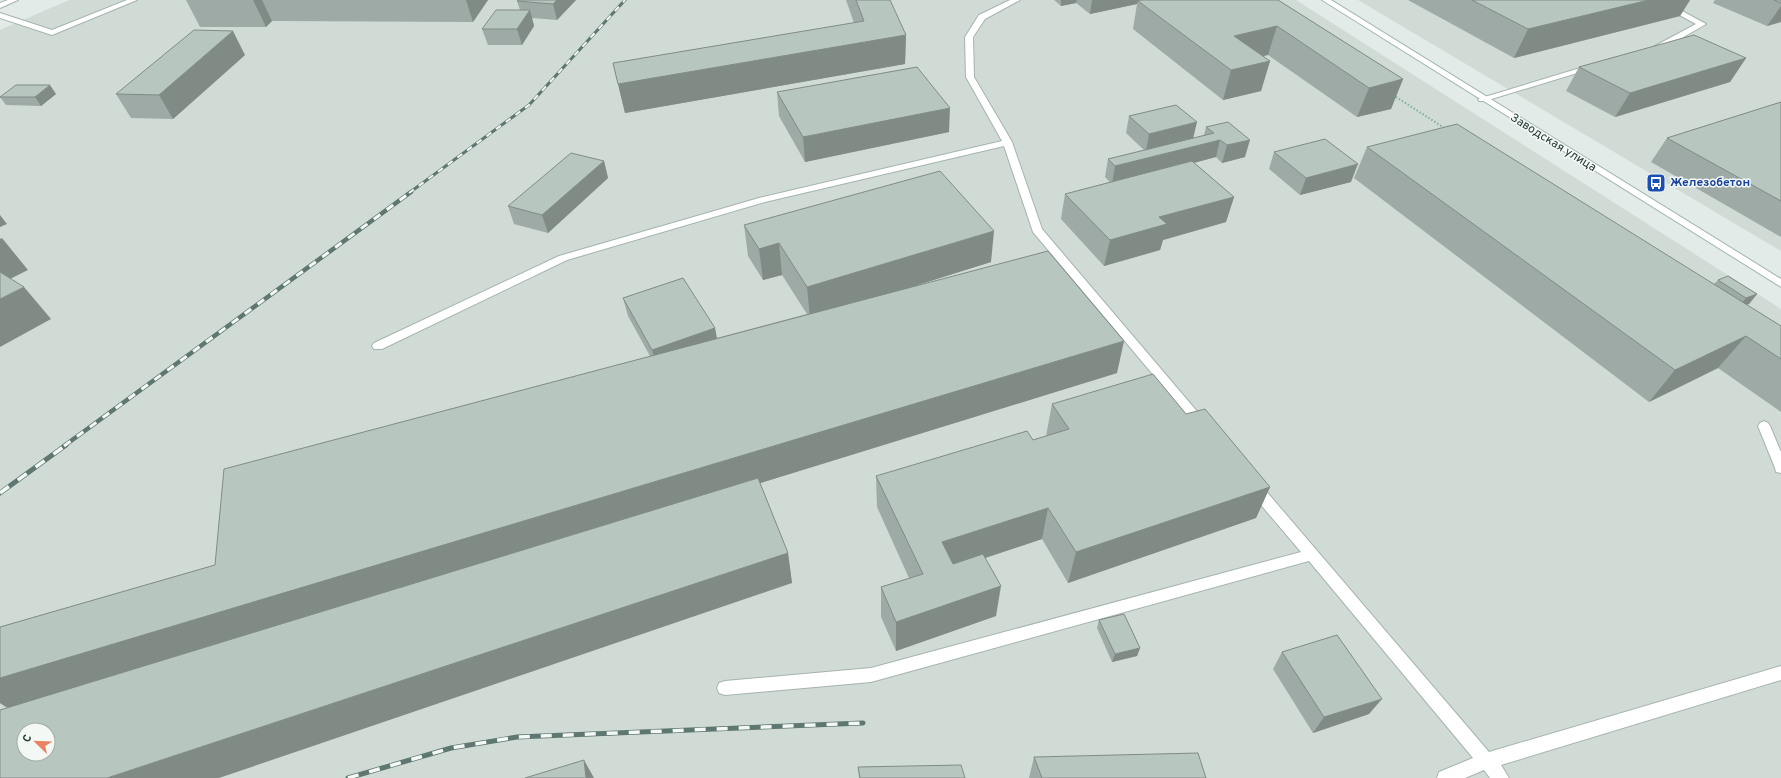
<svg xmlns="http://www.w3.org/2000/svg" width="1781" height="778" font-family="Overpass,sans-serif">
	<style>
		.built { fill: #d1dbd6; fill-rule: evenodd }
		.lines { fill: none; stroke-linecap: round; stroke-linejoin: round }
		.service-casing { stroke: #a5b3ae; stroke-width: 2 }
		.minor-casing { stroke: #a5b3ae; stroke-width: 2 }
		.secondary-casing { stroke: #a2b6af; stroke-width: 2 }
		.path { stroke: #85ada0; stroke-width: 2; stroke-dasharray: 1.5 2; stroke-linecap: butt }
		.service { fill: #fff; fill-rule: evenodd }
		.minor { fill: #fff; fill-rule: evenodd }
		.secondary { fill: #fff; fill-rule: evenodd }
		.rail-far2-casing { stroke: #5e7770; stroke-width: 3 }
		.rail-far1-casing { stroke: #5e7770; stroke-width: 4.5 }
		.rail-casing { stroke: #5e7770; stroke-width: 5 }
		.rail-far2 { stroke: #f3f8f5; stroke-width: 2; stroke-dasharray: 6; stroke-linecap: butt }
		.rail-far1 { stroke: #f3f8f5; stroke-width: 3; stroke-dasharray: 8; stroke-linecap: butt }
		.rail { stroke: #f3f8f5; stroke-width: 3.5; stroke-dasharray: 11; stroke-linecap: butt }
		.wall { fill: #9eaaa5 }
		.shaded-wall { fill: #818b86 }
		.building { fill: #b8c6c0; stroke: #818b86; fill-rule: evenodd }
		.labels { text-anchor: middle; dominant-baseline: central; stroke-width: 3; stroke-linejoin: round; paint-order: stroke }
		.far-street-label { font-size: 12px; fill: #243b35; stroke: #f3f8f5 }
		.far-transit-label { font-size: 12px; font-weight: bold; fill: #164399; stroke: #f3f8f5; text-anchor: start }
	</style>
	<rect width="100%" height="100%" fill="#e2ebe7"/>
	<!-- built -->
	<g class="built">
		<path d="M69,0h1227l485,309v469h-1781v-748zM24,730h24v24h-24z"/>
		<path d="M1358,0h423v251z"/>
	</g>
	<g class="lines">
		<!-- service casing -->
		<g class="service-casing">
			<g id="service">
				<path d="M127,0h10l-85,35 -52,-17v-5l52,17z"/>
				<path d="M1010,0h10l-35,19 -12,18 1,40 38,65 30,87 164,193 2,3 -2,3h-8l-165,-196 -29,-86 -239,56 -198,58 -185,89h-8l-2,-3 2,-3 185,-87 200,-58 243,-57 -36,-64 -1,-40 14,-22z"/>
				<path d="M1652,0h10l44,24 -45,26h-6v-4l41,-22z"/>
				<path d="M1590,65l7,2 -112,34h-6l-1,-2z"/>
				<path d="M1764,421l4,2 2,3 11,26v21l-5,-1 -1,-4 -17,-42 2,-3z"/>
				<path d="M1255,483l5,1 229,268 292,-86v14l-280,85 8,13h-19l-6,-8 -19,8h-28l2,-6 34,-14 -164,-197 -438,121 -146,13 -6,-2 -2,-5 2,-5 6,-2 146,-13 430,-116 -51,-60 -2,-4 2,-4z"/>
			</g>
		</g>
		<!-- minor casing -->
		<g class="minor-casing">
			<path id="minor" d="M8,0h10l-18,8v-5z"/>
		</g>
		<!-- secondary casing -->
		<g class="secondary-casing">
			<path id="secondary" d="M1322,0h9l450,279v8z"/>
		</g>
		<!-- path -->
		<path class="path" d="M1393,95l53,34"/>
		<!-- service -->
		<use href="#service" class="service"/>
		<!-- minor -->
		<use href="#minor" class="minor"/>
		<!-- secondary -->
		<use href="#secondary" class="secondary"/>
		<!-- rail-far2 casing -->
		<g class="rail-far2-casing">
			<path id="rail-far2" d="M409,193l120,-88 96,-105"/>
		</g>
		<!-- rail-far1 casing -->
		<g class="rail-far1-casing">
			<path id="rail-far1" d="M64,446l347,-254"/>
		</g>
		<!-- rail casing -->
		<g class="rail-casing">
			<g id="rail">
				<path d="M0,493l66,-48"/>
				<path d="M348,778l103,-30 66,-11 346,-14"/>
			</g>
		</g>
		<!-- rail-far2 -->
		<use href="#rail-far2" class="rail-far2"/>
		<!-- rail-far1 -->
		<use href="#rail-far1" class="rail-far1"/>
		<!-- rail -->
		<use href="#rail" class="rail"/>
	</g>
	<!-- wall -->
	<g class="wall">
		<path d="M186,0h302l-15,22 -201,-1 -6,6h-66z"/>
		<path d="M519,0h57l-19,20 -25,-2 2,8 -12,19h-34l-6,-16 38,-19 -3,-9z"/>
		<path d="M846,0h44l16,35 -1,29 -280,49 -12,-50 241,-40z"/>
		<path d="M1054,0h85v1l139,-1 125,79 -12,30 -34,8 -89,-62 -5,1 7,5 -9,30 -38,9 -90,-71 4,-25 -47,10 -14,-11 -15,3z"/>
		<path d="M1408,0h282l-10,16 -166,42z"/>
		<path d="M1715,0h66v22l-14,4 -54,-23z"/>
		<path d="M245,55l-72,64 -42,-1 -15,-24z"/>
		<path d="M1746,58l-16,24 -115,35 -49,-26 13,-24z"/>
		<path d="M777,92l172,40 -144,30 -26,-46z"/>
		<path d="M56,94l-15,12 -35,-1 -6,-8z"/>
		<path d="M1781,102v135l-130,-75 16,-24z"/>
		<path d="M1129,116l64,22 11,-3 2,-8 39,30 -23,6 -6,-6 -22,6 40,34 -8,25 -63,18 -3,10 -56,16 -43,-47 4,-25 45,-12 -5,-5 3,-18 36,-9 -18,-17z"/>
		<path d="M1367,147l347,137 4,-4 39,14 -8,10 -3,1 35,21v86l-63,-44 -69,34 -295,-224z"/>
		<path d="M1274,152l77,30 -51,13 -31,-26z"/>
		<path d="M604,161l4,17 -60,55 -34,-9 -6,-18z"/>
		<path d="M744,225l247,37 -74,23 200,88 -357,110 28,70 4,30 -784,125 -8,-5v-76l215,-62 435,-209 -22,-40 -5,-18 92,30 2,10 90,-24 -25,-39 -19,5 -15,-24z"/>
		<path d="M1052,404l134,10 84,73 -14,31 -188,65 -26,-44 -57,19 11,58 -100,35 -15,-34v-30l28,-9 -32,-71 -1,-31 157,-36 13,-4z"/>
		<path d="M1099,620l41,28 -3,8 -25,6 -15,-34z"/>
		<path d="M1282,652l87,62 -56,19 -40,-64z"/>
		<path d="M1034,757l172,21h-177z"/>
		<path d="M858,767l107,11h-106z"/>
	</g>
	<!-- shaded-wall -->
	<g class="shaded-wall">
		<path d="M253,0h9l10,21 -6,6z"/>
		<path d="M466,0h22l-15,22z"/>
		<path d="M557,0h19l-19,20 -4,-16z"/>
		<path d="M1061,0h16l-1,3 -15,3z"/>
		<path d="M1092,0h47v1h-1l-1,3 -47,10z"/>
		<path d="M1649,0h41l-10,16 -166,42 14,-29z"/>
		<path d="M1781,6v16l-14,4z"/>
		<path d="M530,10l4,16 -12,19 -5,-16z"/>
		<path d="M1277,26l-9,29 -42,9 8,-28z"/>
		<path d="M233,31l12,24 -72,64 -14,-24z"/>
		<path d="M906,35l-1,29 -280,49 -7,-29z"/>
		<path d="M1746,58l-16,24 -115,35 15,-24z"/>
		<path d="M1270,61l-9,30 -38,9 8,-30z"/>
		<path d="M1403,79l-12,30 -34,8 12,-29z"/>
		<path d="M50,85l6,9 -15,12 -6,-9z"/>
		<path d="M950,108l-1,24 -144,30 -2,-25z"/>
		<path d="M1197,122l-4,17 -47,12 3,-17z"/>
		<path d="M1220,140l-4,17 -104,27 3,-18z"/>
		<path d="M1250,140l-5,17 -23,6 5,-18z"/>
		<path d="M604,161l4,17 -60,55 -6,-18z"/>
		<path d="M1358,164l-7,18 -51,13 6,-17z"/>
		<path d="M1234,197l-8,25 -63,18 -3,10 -56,16 6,-26 49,-23z"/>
		<path d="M0,215l7,9 -7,3z"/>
		<path d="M994,231l-3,31 -181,57 -3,-32z"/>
		<path d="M2,238l26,32 -28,14v-45z"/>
		<path d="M779,243l3,32 -19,5 -4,-31z"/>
		<path d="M24,287l27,32 -51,28v-48z"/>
		<path d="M1757,294l-8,10 -11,3 8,-9z"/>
		<path d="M715,328l3,18 -61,22 -5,-18z"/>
		<path d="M1746,336l-28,32 -69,34 26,-32z"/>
		<path d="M1124,341l-7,32 -1102,340 -15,-10v-25z"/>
		<path d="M1270,487l-14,31 -188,65 8,-31z"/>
		<path d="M1048,508l-6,31 -102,34 2,-31z"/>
		<path d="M788,553l4,30 -573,195h-112z"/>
		<path d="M1001,586l-5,30 -100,35v-29z"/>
		<path d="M1140,648l-3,8 -25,6 3,-8z"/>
		<path d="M1382,699l-13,15 -56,19 11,-16z"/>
		<path d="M584,760l10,18h-8z"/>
	</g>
	<!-- building -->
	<g class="building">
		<path d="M519,0h38l-4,4 -36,-3z"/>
		<path d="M856,0h34l16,35 -288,49 -5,-21 251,-42z"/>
		<path d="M1142,0h136l125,79 -34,9 -92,-62 -43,10 36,25 -39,9 -93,-69z"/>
		<path d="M1472,0h177l-121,29z"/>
		<path d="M1774,0h7v3z"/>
		<path d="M496,10h34l-13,19h-35z"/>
		<path d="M194,30l39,1 -74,64 -43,-1z"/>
		<path d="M1694,35l52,23 -116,35 -51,-26z"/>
		<path d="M917,67l33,41 -147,29 -26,-45z"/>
		<path d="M16,85h34l-15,12h-35z"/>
		<path d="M1781,102v99l-114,-63z"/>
		<path d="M1176,105l21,17 -48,12 -20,-18z"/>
		<path d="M1228,122l22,18 -23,5 -7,-5 -105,26 -7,-7 106,-26 -8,-6z"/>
		<path d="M1457,124l324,202v33l-35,-23 -71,34 -308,-223z"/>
		<path d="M1325,139l33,25 -52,14 -32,-26z"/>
		<path d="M571,153l33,8 -62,54 -34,-9z"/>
		<path d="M1192,161l42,36 -75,20 8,7 -57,16 -45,-46z"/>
		<path d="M940,171l54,60 -187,56 -28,-44 -20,6 -15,-24z"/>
		<path d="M1048,251l76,90 -1124,337v-51l215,-62 9,-96z"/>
		<path d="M0,272l24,15 -24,12z"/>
		<path d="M1728,276l29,18 -11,4 -28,-18z"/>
		<path d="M683,278l32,50 -63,22 -29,-52z"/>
		<path d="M1153,374l33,40 19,-5 65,78 -194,65 -28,-44 -106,34 11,22 30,-10 18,32 -105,36 -15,-35 42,-13 -47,-98 151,-45 6,9 36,-11 -17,-25z"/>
		<path d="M758,478l30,75 -681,225h-107v-68zM24,730h24v24h-24z"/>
		<path d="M1124,614l16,34 -25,6 -16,-34z"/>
		<path d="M1337,635l45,64 -58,18 -42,-65z"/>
		<path d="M1198,753l8,25h-164l-8,-21z"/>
		<path d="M584,760l2,18h-61z"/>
		<path d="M961,765l4,13h-105l-2,-11z"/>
	</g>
	<!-- icons -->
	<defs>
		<g id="bus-square" transform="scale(1)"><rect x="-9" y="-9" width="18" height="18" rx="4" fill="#1a4fb4" stroke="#f3f8f5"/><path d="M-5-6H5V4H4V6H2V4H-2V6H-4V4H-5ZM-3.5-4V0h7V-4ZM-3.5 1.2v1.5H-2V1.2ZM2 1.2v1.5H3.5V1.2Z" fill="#fff"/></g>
	</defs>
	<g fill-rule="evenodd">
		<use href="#bus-square" x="1656" y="183"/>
	</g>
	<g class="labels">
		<!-- far-street labels -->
		<g class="far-street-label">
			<text transform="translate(1553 143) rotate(32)">Заводская улица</text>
		</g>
		<!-- far-transit labels -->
		<g class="far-transit-label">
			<text x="1670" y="183">Железобетон</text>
		</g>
	</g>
	<!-- north arrow -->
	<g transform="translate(36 742) rotate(293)"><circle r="19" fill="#f3f8f5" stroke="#a0aca8"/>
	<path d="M0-3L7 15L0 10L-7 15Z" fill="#e78364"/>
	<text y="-6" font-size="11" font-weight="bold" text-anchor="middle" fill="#243b35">С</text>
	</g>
</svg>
